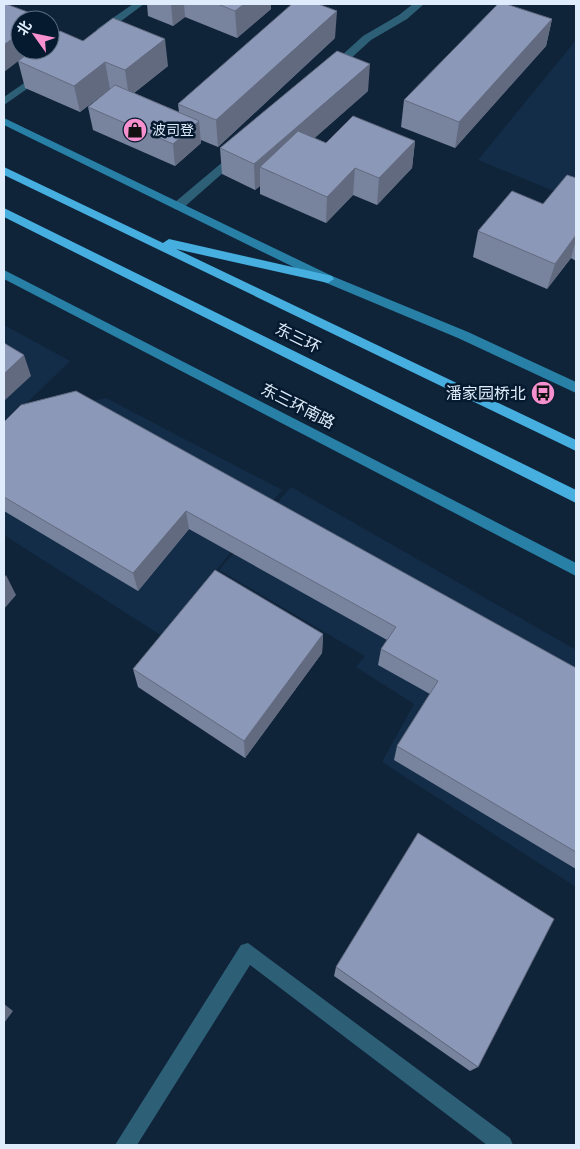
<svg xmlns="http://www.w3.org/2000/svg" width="580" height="1149" font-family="'Fira Sans','Noto Sans SC',sans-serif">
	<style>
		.built { fill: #132d48 }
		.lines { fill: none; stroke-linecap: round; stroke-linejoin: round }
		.street { fill: #2d5f77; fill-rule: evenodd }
		.secondary { fill: #2880a7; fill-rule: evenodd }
		.highway { fill: #46afe0; fill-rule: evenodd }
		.wall { fill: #78839d }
		.shaded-wall { fill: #626a80 }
		.building { fill: #8c98b7; stroke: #626a80 }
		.labels { text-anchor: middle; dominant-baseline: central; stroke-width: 5; stroke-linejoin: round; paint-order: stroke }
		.far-poi-label { font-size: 14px; fill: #dfecfb; stroke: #061a2f; text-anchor: start }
		.street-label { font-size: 16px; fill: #dfecfb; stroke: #061a2f }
		.poi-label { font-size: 16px; fill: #dfecfb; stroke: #061a2f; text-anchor: end }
	</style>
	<rect width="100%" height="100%" fill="#102439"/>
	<!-- built -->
	<g class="built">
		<path d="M576,40v160l-98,-40z"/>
		<path d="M4,325l66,36 -66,64z"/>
		<path d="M106,398l176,92 -120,146 -158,-101v-95l24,-24z"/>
		<path d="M291,487l285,163v237l-194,-125 32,-58 -58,-37 9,-11 -146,-86z"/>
	</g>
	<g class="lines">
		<!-- street -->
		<g class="street">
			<path d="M133,4h11l-39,29h-8v-4z"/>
			<path d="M413,4h11l-17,15 -36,21 -34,31h-8v-4l34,-31 36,-21z"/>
			<path d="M40,72l4,1v4l-40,28v-8z"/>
			<path d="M237,150l4,1v6l-59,52h-8v-6z"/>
			<path d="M248,943l262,195 3,7h-26l-237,-180 -113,180h-22l126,-200z"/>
		</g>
		<!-- secondary -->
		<g class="secondary">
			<path d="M4,118l328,158 136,56 108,50v11l-118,-55 -134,-56 -320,-157z"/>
			<path d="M4,270l572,293v13l-572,-297z"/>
		</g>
		<!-- highway -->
		<g class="highway">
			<path d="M4,167l159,76 6,-4 163,37 2,3 -6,4 -152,-34 400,191v11l-572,-276z"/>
			<path d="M4,208l572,282v13l-572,-286z"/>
		</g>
	</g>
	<!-- wall -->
	<g class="wall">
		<path d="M147,4h124v5l-34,29 -52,-21 -12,9 -25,-10z"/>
		<path d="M552,19l-6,27 -91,102 -54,-21 3,-27z"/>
		<path d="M335,38l-117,109 -17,-7v3l-26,23 -82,-36 -5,-23 23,-18h-1l-30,23 -55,-24 -7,-27 65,-20 85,25 -34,27 45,19 -1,-8z"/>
		<path d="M368,91l-54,47 12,5 89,-2 -3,27 -35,37 -24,-10 -27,28 -66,-29v-8l-5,4 -33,-16 -2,-26z"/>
		<path d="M576,178v83l-5,-3 -24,31 -74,-32 5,-26 65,-27z"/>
		<path d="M4,422l572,246v201l-182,-109 3,-14 33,-52 -52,-29 3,-16 6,-9 -198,-111 -51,62 -134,-80z"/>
		<path d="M323,634l-1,19 -77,105 -107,-71 -5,-18z"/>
		<path d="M336,967l142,100 -8,4 -136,-95z"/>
	</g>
	<!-- shaded-wall -->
	<g class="shaded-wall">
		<path d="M171,4h13l1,13 -12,9z"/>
		<path d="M244,4h27v5l-34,29 -2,-27z"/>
		<path d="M337,11l-2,27 -117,109 -2,-27z"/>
		<path d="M552,19l-6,27 -91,102 4,-26z"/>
		<path d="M20,33v17h13l-29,22v-27z"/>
		<path d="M165,39l3,27 -39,31 -4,-27z"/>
		<path d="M105,62l5,27 -30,23 -6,-26z"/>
		<path d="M370,64l-2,27 -94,83 -14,-7v19l-5,4 -1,-26z"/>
		<path d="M199,121l2,22 -26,23 -2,-22z"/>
		<path d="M415,141l-3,27 -35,37 2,-27z"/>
		<path d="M355,168l-2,27 -27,28 1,-26z"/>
		<path d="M576,235v5l-5,18 -24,31 8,-25z"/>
		<path d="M24,355l7,21 -27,25v-27z"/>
		<path d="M186,511l3,18 -51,62 -5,-18z"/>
		<path d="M6,575l10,20 -12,14v-31z"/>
		<path d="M323,634l-1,19 -77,105 -1,-17z"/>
		<path d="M4,1004l9,7 -9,12z"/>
	</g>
	<!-- building -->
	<g class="building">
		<path d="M4,4h2l35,13 -4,3h-17v13l-16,12z"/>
		<path d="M218,4h26l-9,7z"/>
		<path d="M292,4h26l19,7 -121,109 -38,-16z"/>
		<path d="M498,4h8l46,15 -93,103 -55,-22z"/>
		<path d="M113,18l52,21 -40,31 -20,-8 -31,24 -56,-25 15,-11h17v-12l10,-7 23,10z"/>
		<path d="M337,51l33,13 -116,100 -34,-16z"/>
		<path d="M115,85l84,36 -26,23 -85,-37z"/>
		<path d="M353,116l62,25 -36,37 -24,-10 -28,29 -67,-30 38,-36 28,12z"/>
		<path d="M567,175l9,3v57l-21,29 -77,-33 34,-40 31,13z"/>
		<path d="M4,343l20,12 -20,19z"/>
		<path d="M76,391l500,277v184l-179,-106 41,-65 -57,-32 15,-22 -210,-116 -53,62 -129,-76v-75l17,-17z"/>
		<path d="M215,570l108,64 -79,107 -111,-72z"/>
		<path d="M418,833l136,86 -76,148 -142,-100z"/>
	</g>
	<!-- icons -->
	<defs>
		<g id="shop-disc" transform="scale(1.25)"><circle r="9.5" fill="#f790ce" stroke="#061a2f"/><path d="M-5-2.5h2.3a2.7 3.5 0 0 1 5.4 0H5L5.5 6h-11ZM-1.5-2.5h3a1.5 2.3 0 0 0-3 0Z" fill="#111"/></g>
		<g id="bus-disc" transform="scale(1.25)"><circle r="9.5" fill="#f790ce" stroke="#061a2f"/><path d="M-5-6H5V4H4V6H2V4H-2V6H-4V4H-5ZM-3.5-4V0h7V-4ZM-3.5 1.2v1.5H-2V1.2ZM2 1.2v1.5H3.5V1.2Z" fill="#111"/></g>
	</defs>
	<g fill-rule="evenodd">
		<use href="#shop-disc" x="135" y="130"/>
		<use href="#bus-disc" x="543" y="393"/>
	</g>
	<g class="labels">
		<!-- far-poi labels -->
		<g class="far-poi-label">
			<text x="152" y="130">波司登</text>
		</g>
		<!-- street labels -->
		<g class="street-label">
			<text transform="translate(298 338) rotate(26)">东三环</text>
			<text transform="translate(298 406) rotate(27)">东三环南路</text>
		</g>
		<!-- poi labels -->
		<g class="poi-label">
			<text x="526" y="393">潘家园桥北</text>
		</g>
	</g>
	<!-- border -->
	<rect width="580" height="1149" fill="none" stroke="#dfecfb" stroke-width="10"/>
	<!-- north arrow -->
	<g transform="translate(35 35) rotate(303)"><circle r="24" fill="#061a2f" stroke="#5d6e81"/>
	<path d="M0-4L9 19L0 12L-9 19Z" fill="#f790ce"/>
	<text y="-8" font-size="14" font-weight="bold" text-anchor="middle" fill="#dfecfb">北</text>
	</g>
</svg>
